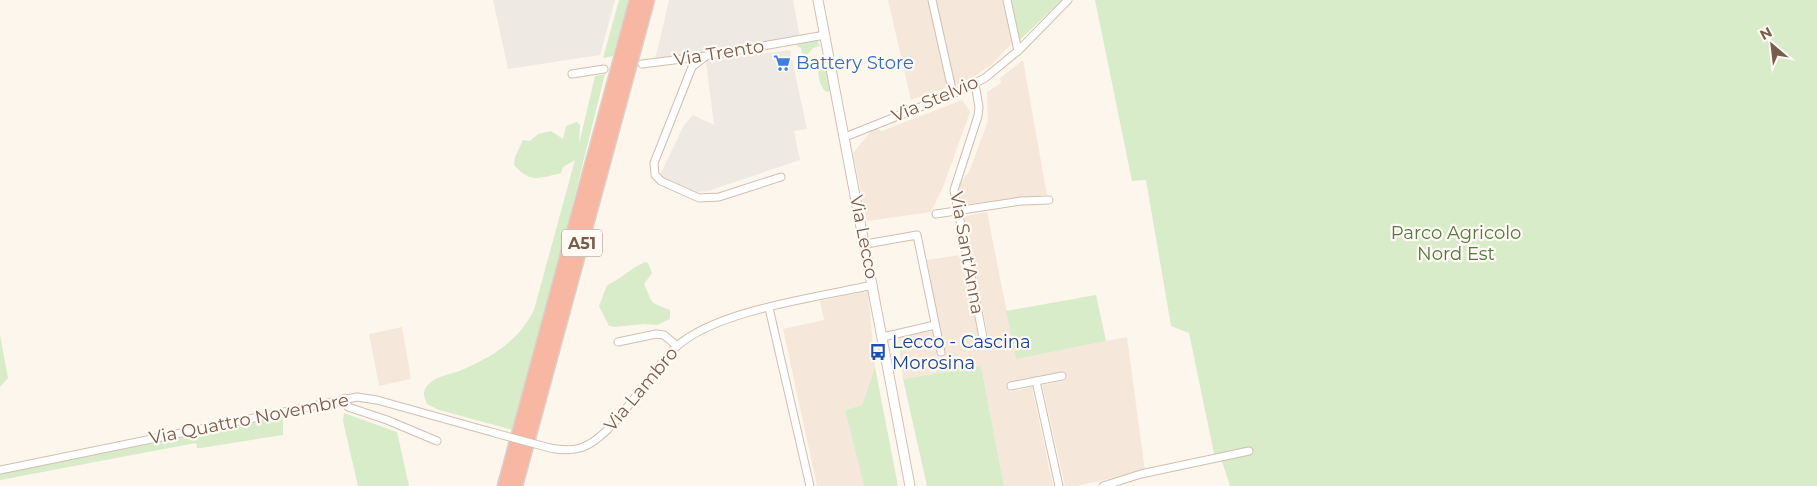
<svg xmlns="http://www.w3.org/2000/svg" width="1817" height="486" font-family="Montserrat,sans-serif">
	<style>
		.residential { fill: #f5e8da }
		.industrial { fill: #efe9e4 }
		.green { fill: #d8ecc9 }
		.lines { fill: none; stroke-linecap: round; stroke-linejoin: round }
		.street-casing { stroke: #d1beb0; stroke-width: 9 }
		.secondary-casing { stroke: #d6c0b0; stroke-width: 11 }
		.highway-casing { stroke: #dad1cd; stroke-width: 15 }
		.street { stroke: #fff; stroke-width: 7 }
		.secondary { stroke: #fff; stroke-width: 9 }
		.highway { stroke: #f7b7a3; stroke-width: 12 }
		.street-bridge-casing { stroke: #d1beb0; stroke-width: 9; stroke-linecap: butt }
		.street-bridge { stroke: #fff; stroke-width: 7 }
		.labels { text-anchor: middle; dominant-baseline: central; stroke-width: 4.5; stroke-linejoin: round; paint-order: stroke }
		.shield { fill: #fffaf3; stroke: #a28b7f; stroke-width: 1 }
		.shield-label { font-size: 16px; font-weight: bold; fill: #7a5c4d }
		.street-label { font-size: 18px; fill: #7a5c4d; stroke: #fffaf3 }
		.shop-label { font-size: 18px; fill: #366cbe; stroke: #fffaf3; text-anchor: start }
		.park-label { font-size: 18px; fill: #537a41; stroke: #fffaf3 }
		.transit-label { font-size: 18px; fill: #164399; stroke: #fffaf3; text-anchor: start }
	</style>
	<rect width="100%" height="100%" fill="#fdf6ec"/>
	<!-- residential -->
	<g class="residential">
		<path d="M888,0h117l8,42 -22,23 -22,15 -58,20z"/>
		<path d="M1023,60l24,135 -86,10 -3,-20 11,-13 19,-51 -1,-29 14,-9 -1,-5z"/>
		<path d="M962,100l8,12 -27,75 -12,25 -64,9 -14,-68 21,-25 8,3z"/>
		<path d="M987,212l29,146 111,-21 18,134 -69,15h-11l-23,-101 22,-4v-9l-57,13 3,7 22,-5 21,99h-49l-23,-120 -78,13 -5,-42 35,-6 5,23h6l-17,-94 33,-5 20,87 9,-2 -26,-123z"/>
		<path d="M868,291l7,76 -13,38 -17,5 19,76h-47l-34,-157 41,-9 -4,-19z"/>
		<path d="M402,327l9,52 -32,7 -10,-52z"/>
	</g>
	<!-- industrial -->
	<g class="industrial">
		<path d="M493,0h122l-15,55 -92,14z"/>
		<path d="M669,0h124l7,37 -145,23z"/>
		<path d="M790,50l17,79 -13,2 6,29 -92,31 -12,1 -37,-15 25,-52 9,-10 21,10 -8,-64z"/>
	</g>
	<!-- green -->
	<g class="green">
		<path d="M619,0h10l-16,56 -10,2z"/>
		<path d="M1008,0h54l-43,41z"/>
		<path d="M1095,0h722v486h-587l-9,-28h-6l-26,-125 -18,-7 -25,-146 -14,1z"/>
		<path d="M817,39l3,7 -7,2 -10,12 -2,-12 -5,-2 6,-4z"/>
		<path d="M821,61l3,1 6,29 -4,1c-8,-7 -10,-22 -5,-31z"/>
		<path d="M605,74l-53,214 -39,142 -74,-20 -12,-6c-3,-7 -5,-12 0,-18 9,-11 23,-11 35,-16 32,-14 56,-29 72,-60l41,-150 -12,7 -2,6c-22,5 -30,11 -47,-8l1,-8 8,-17 7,1 8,-7 13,-3 12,8 3,-13 11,-4 3,3 -1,19 16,-68z"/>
		<path d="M645,262l3,1 4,10 -8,11c10,22 4,17 26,26v9l-13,6 -14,-1 -28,3 -6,-1 -10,-20 8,-21c14,-6 24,-17 38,-23z"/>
		<path d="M1096,295l10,46 -90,18 -10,-48z"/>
		<path d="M0,335l8,43 -8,9z"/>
		<path d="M981,366l23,120h-77l-24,-107z"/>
		<path d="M875,367l23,119h-34l-19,-76 17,-5z"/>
		<path d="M344,413l53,19 12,54h-51l-15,-65z"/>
		<path d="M283,417v18l-82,13h-4l-1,-5 -196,37v-6z"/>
	</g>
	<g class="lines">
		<!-- street casing -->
		<g class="street-casing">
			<g id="street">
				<path d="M932,0l21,94"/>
				<path d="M1007,0l11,51"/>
				<path d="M706,56l-14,11 -38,96 1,12 6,6 38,17 20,-1 62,-20"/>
				<path d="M642,64l64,-8 119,-21"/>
				<path d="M572,74l32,-5"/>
				<path d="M975,84l4,23 -1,9 -24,74 29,147"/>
				<path d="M845,137l108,-43 32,-16 34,-28 49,-50"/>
				<path d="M936,214l85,-13 28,-1"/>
				<path d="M866,244l51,-9 24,117"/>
				<path d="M769,308l41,178"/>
				<path d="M883,337l52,-12"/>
				<path d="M618,342l38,-8 8,1 13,11"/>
				<path d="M1036,381l23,105"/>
				<path d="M1011,386l51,-10"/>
				<path d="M345,398l3,9 39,13 50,21"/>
				<path d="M550,448c10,2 20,3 30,0 34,-10 68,-75 96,-101 40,-37 143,-50 197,-62"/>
				<path d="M0,470l357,-73 20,3 118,33"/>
				<path d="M1103,486l38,-12 108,-23"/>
			</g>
		</g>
		<!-- secondary casing -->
		<g class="secondary-casing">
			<path id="secondary" d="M818,0l92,486"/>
		</g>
		<!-- highway casing -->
		<g class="highway-casing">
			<g id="highway">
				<path d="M504,486l132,-486"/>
				<path d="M516,486l132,-486"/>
			</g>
		</g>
		<!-- street -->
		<use href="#street" class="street"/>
		<!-- secondary -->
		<use href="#secondary" class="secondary"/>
		<!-- highway -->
		<use href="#highway" class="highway"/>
		<!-- street-bridge casing -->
		<g class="street-bridge-casing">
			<path id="street-bridge" d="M495,433l55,15"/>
		</g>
		<!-- street-bridge -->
		<use href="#street-bridge" class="street-bridge"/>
	</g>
	<!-- icons -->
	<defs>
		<g id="supermarket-bare" transform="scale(1.35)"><path d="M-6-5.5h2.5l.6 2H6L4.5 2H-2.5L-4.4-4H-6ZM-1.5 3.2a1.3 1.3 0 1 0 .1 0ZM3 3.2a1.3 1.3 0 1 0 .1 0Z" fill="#3f7fe0" stroke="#fffaf3" stroke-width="2.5" paint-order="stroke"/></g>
		<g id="bus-bare" transform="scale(1.35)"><path d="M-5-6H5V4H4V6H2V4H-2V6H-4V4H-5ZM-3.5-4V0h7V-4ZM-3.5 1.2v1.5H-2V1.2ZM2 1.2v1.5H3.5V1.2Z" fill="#1a4fb4" stroke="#fffaf3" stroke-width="2.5" paint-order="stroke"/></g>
	</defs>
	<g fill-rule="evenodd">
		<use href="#supermarket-bare" x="782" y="63"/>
		<use href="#bus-bare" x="878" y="352"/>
	</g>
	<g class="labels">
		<!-- shield labels -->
		<rect class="shield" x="562" y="229.5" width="40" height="27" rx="4"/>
		<g class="shield-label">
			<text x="582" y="243">A51</text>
		</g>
		<!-- street labels -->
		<g class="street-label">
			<text transform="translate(719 53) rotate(-9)">Via Trento</text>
			<text transform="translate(935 99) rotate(-23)">Via Stelvio</text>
			<text transform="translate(864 237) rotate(79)">Via Lecco</text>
			<text transform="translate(967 253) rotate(80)">Via Sant'Anna</text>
			<text transform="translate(641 389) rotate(-50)">Via Lambro</text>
			<text transform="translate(249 419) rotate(-11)">Via Quattro Novembre</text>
		</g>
		<!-- shop labels -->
		<g class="shop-label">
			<text x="796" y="63">Battery Store</text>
		</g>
		<!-- park labels -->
		<g class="park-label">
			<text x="1456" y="233">Parco Agricolo<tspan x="1456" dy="21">Nord Est</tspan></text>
		</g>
		<!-- transit labels -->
		<g class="transit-label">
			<text x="892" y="342">Lecco - Cascina<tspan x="892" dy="21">Morosina</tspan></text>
		</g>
	</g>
	<!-- north arrow -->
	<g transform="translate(1772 45) rotate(332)" stroke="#fffaf3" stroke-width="4" paint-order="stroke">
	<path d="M0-4L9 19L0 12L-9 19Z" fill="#7a5c4d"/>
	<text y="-8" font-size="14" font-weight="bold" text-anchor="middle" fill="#7a5c4d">N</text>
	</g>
</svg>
